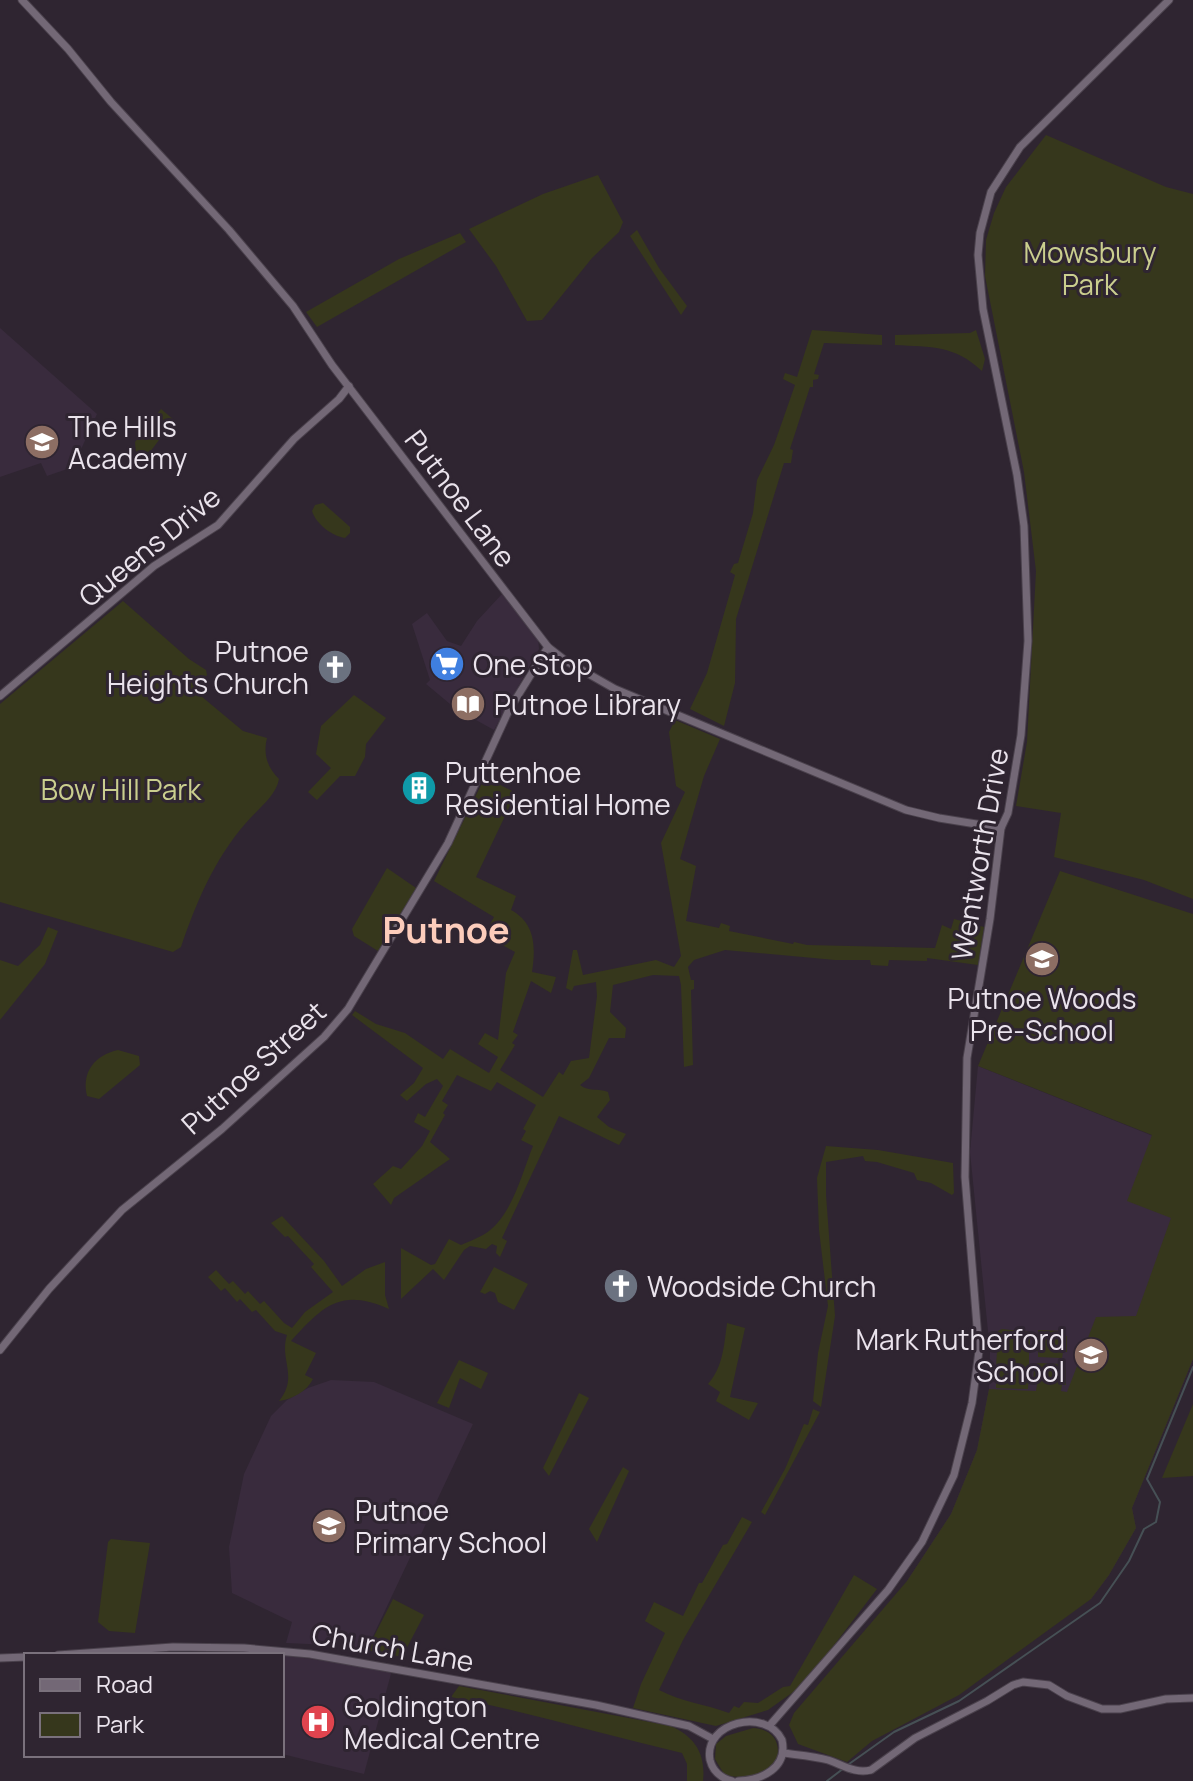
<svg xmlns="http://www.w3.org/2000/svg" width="1193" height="1781" font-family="Manrope,sans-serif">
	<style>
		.built { fill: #392b3d }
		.green { fill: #36371c }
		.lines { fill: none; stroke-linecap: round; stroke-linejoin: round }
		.stream { stroke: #465055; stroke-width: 2 }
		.minor-casing { stroke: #4a414c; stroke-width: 9 }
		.minor { stroke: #736876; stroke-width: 7 }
		.labels { text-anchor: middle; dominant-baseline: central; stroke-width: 6; stroke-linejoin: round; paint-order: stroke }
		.park-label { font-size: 28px; fill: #cace8e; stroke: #2f2531 }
		.poi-label { font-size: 28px; fill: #eae3ec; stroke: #2f2531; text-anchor: start }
		.street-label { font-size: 28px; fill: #eae3ec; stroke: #2f2531 }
		.district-label { font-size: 36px; font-weight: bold; fill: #fcccbb; stroke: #2f2531 }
	</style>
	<rect width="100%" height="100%" fill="#2f2531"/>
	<!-- built -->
	<g class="built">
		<path d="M0,328l97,86 -24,53 -26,9 -6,-13 -41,14z"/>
		<path d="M502,594l36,43 1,12 -45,81 -38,-21 -30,-25 4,-4 -18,-56 15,-11 20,28 14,5 16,-25z"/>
		<path d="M978,1066l215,86v207l-61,149 4,20 -27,47 -18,24 -184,-18 44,-67 26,-64 12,-61 1,-38 -20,-199z"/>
		<path d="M331,1380l43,2 99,42 -107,227 -21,-4 -2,-7 -4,-2 -9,7 -44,-2 6,-21 -60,-29 -3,-46 15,-73 27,-58 16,-16 21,-12z"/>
		<path d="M282,1655l110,15 -28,104 -82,-20z"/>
	</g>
	<!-- green -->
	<g class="green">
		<path d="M1046,135l120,52 27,7v705l-49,-19 -90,-23 7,-44 -45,-7 11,-64 9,-171 -12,-99 -39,-196 1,-36 8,-27 12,-26z"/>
		<path d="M598,175l25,47 -4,10 -27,26 -50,62 -15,1 -31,-55 -27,-37 74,-35z"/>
		<path d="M637,230l22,38 28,38 -6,9 -51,-79z"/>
		<path d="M460,233l6,9 -149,85 -11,-15 93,-53z"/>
		<path d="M812,330l70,5v10l-58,-2 -10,31 5,1 -1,4 -5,1v7h-3l-20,62 3,1 -2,13h-7l-48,156 -1,64 -11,43 -34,-17 17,-36 28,-98 -5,-3 4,-8 4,-1 15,-50 4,-33 17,-35 21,-60 -12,-6 2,-6 12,4z"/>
		<path d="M976,330l9,29 -3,12c-28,-26 -50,-24 -87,-26v-10l75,-2z"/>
		<path d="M161,409l13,11 -24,32 -9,3 -5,-3 -1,-10z"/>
		<path d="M323,503l27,24v6l-5,5c-13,-2 -29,-14 -33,-27l3,-6z"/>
		<path d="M123,601l66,58 17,11 1,5 -12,16 48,40 24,7c-4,16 0,29 12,41 -3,18 -23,31 -34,45 -31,36 -49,79 -64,123l-8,5 -173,-50v-198z"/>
		<path d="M354,695l32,23 -20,26 -1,13 -10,19h-15l-23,24 -9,-8 23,-24 -15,-14 5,-28z"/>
		<path d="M675,720l45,19 -16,37 -24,83 16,7 -10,55 33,7 2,-5 9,3 -1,5 64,13 1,-2 13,3 128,3 7,-23 9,4 3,-10 30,8 -6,38 -51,-7v3l-38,-1 -1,6 -17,-1 -1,-5h-35l-110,-10 -31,10 -6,7 3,13h3v9l-3,1 2,75 -9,2 -3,-82 -2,-9 -26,-1 -40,10 -3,27 16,16 -1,10h-16l-20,40 -9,7c9,7 18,3 28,7l2,8 -13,17 12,10 17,7 -7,11 -60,-29 -57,122 5,3 -7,16 -4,-4 1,-7 -5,-2 -6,5 -16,-3 -6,4 -20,30 -11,-11 -32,30v-51l30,17 4,-1 14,-25 12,6c9,-4 20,-8 28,-14 24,-19 33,-58 44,-85l-12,-6 5,-9 -3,-2 13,-24 -39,-23 -6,9 -34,-16 -15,26 6,4 -5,8 2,2 -15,27 20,17 -56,39 -3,7 -18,-21 20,-18 8,3 21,-23 8,-15 -16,-9 4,-9 7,4 18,-31 -6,-7 -11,5 -19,17 -7,-6 14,-12 9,-15 -71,-53 3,-4 21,13 29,9 38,26 7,-10 39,24 9,-16 -20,-13 7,-11 13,7 8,-67 9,-21 -31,-17 10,-18 -60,-36 51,-104 31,16 -40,84 40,19 -5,14c24,13 25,36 21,62l24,5 -5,16 -20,-12 -18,51 5,3 -6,8 3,2 -15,25 43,27 16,-25 4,3 8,-14 18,-3 8,-62 -1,-14 -22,4 -2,5 -6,-3 7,-38h4l6,25 73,-15 18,7 7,-11 -20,-113 24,-51 -9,-6 -7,-54z"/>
		<path d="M387,868l29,20 -38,63 -24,-15 -2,-7z"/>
		<path d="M1060,871l133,43v445l-61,149 4,20 -27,47 -18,24 -132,96 -87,46 -25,21 -49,-18 -9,-19 5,-12 113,-132 44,-67 26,-64 12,-61 47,2 1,-7h-4l1,-16h3v-5l25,1v5h4v16h-4l-1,6 6,1 29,-75 40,-1 35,-98 -44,-17 25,-66 -174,-69z"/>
		<path d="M48,927l10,4 -13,33 -45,56v-60l18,6 22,-21z"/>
		<path d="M118,1050l21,6 1,9 -41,34 -12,-3c-6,-24 8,-41 31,-46z"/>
		<path d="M826,1146l52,4 75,13 1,30 -2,2 -21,-12 -14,-3 -3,-7 -37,-11 -12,-1 -2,-5 -37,6v33l9,121 -14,91 -8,-6 5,-48 10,-47 -9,-76 -2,-52z"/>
		<path d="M282,1216l42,45 18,25 24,-17 19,-7v33l4,14c-48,-21 -65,-4 -98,32l25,12 -11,22 8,4c-6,12 -20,20 -34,22 20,-25 0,-41 8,-66l-12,-4 -19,-21 -4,2 -12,-13 -3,3 -12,-14 -4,3 -13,-14 8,-7 13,14 4,-3 12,13 3,-3 12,13 4,-3 20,22 8,5 13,-16 28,-20 -22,-25 3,-3 -26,-28 -3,1 -14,-14z"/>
		<path d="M494,1267l34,17 -14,26 -16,-8 -3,-9 -5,-2 -5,3 -5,-2z"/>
		<path d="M727,1323l18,5 -15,69 28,6 -9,17 -33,-19 4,-9 -12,-8c15,-17 16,-38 19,-61z"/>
		<path d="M1002,1329l28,3v16h-4v4h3v16h-4l-1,4 5,1 -1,16 -32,-1v-17h3l1,-3 -4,-1 1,-16h3l1,-4h-4l1,-16z"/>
		<path d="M1038,1330l25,1v5h4v16h-4l-1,6 -24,-1v-6h-4l1,-16h3z"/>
		<path d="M459,1360l29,13 -7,16 -21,-11 -11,30 -12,-5z"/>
		<path d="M579,1393l10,5 -40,78 -6,-8z"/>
		<path d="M1193,1404v72l-31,2z"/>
		<path d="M813,1409l7,3 -55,103 -4,-3 24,-43 19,-45 4,1z"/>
		<path d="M623,1467l6,4 -32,71 -8,-13z"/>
		<path d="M742,1517l10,5 -69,118 -24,50c23,12 46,14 70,23l5,-7 5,2 5,-6 14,1 25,-16 7,-1 64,-111 23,14 -59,77 -22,24 -28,20 -52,16 -83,-18 8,-24 24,-51 -20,-12 9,-19 29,14 16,-33h3l21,-38 4,-1z"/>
		<path d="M111,1539l39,4 -15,90 -26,-2 -11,-9 10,-80z"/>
		<path d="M393,1599l31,16 -22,42 -35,-7z"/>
		<path d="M459,1686l212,40c24,11 35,28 32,55h-16v-17l-5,-11c-77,-18 -153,-41 -231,-56z"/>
		<path d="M753,1728c19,1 28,13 24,32 -12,15 -35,21 -53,14l-9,-15 1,-15 10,-8z"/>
	</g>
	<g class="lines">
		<!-- stream -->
		<g class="stream">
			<path d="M849,1764l45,-32 65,-31 141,-98 29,-42 15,-32 12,-7 4,-20 -13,-23 46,-112"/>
			<path d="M827,1781l17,-13"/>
		</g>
		<!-- minor casing -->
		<g class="minor-casing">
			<g id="minor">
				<path d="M22,0l46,49 43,53 118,128 64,76 39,59 216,282 18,14 49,28 291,121 33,8 62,10"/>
				<path d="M0,696l154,-130 64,-41 76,-86 45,-40 10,-13"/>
				<path d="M0,1350l49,-61 73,-79 100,-81 102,-92 24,-28 100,-166 61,-133 39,-63"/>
				<path d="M58,1655l115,-8 71,1 66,6 286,51 93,21 24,13"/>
				<path d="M0,1658l26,-1"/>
				<path d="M770,1725l118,-135 34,-48 32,-67 18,-72 7,-52 -14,-174 2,-119 23,-139 11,-91 7,-15 13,-78 7,-94 -4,-115 -7,-51 -34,-166 -5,-54 2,-22 11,-41 29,-45 149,-147"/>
				<path d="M783,1753c15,2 31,3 45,7 15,5 27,14 43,10l44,-32 72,-37 26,-16 10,-3 26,3 18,11 35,13h18l46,-10 27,-1"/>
				<path d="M732,1781c-11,-3 -19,-9 -22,-21 -7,-38 56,-53 72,-20 6,28 -20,40 -44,41"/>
			</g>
		</g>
		<!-- minor -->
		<use href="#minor" class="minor"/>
	</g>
	<!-- icons -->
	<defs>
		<g id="school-disc" transform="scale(1.8)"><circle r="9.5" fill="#8d6e63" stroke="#2f2531"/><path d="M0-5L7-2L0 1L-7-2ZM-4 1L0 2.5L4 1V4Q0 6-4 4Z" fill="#fff"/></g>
		<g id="supermarket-disc" transform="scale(1.8)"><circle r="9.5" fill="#3f7fe0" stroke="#2f2531"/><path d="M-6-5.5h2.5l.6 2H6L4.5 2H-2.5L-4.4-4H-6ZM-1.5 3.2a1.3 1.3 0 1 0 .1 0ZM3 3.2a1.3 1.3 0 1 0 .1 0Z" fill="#fff"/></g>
		<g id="church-disc" transform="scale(1.8)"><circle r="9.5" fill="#6b7280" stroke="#2f2531"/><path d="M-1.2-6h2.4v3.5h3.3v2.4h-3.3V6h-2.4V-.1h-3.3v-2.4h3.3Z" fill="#fff"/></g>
		<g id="library-disc" transform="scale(1.8)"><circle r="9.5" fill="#8d6e63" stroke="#2f2531"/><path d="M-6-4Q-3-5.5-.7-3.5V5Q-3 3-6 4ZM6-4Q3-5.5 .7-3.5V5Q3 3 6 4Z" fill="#fff"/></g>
		<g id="building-disc" transform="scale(1.8)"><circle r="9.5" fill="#0f9aa8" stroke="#2f2531"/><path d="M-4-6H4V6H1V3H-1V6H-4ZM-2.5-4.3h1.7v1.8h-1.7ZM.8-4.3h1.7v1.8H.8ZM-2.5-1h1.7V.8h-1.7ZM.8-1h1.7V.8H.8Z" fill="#fff"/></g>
		<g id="hospital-disc" transform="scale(1.8)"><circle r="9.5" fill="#e0444e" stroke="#2f2531"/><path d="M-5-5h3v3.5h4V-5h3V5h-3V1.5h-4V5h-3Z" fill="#fff"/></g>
	</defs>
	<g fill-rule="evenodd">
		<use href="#school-disc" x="42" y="442"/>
		<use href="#supermarket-disc" x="447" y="664"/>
		<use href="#church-disc" x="335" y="667"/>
		<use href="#library-disc" x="468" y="704"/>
		<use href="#building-disc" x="419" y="788"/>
		<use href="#school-disc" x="1042" y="959"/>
		<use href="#church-disc" x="621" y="1286"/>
		<use href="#school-disc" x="1091" y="1355"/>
		<use href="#school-disc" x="329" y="1526"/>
		<use href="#hospital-disc" x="318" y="1722"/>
	</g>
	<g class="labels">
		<!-- park labels -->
		<g class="park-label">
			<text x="1090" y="252">Mowsbury<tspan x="1090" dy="32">Park</tspan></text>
			<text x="121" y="789">Bow Hill Park</text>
		</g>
		<!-- poi labels -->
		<g class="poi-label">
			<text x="68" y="426">The Hills<tspan x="68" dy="32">Academy</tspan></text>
			<text x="309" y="651" text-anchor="end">Putnoe<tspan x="309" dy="32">Heights Church</tspan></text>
			<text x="473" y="664">One Stop</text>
			<text x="494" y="704">Putnoe Library</text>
			<text x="445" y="772">Puttenhoe<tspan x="445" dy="32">Residential Home</tspan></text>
			<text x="1042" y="998" text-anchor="middle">Putnoe Woods<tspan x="1042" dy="32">Pre-School</tspan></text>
			<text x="647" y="1286">Woodside Church</text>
			<text x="1065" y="1339" text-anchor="end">Mark Rutherford<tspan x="1065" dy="32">School</tspan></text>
			<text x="355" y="1510">Putnoe<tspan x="355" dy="32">Primary School</tspan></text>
			<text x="344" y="1706">Goldington<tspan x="344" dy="32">Medical Centre</tspan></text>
		</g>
		<!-- street labels -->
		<g class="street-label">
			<text transform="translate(461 498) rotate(53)">Putnoe Lane</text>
			<text transform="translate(149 546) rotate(-39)">Queens Drive</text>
			<text transform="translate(979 854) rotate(-80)">Wentworth Drive</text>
			<text transform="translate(253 1067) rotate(-42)">Putnoe Street</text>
			<text transform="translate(393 1647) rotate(10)">Church Lane</text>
		</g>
		<!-- district labels -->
		<g class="district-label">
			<text x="446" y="929">Putnoe</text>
		</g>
	</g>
	<!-- legend -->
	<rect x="24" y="1653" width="260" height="104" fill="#2f2531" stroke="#7a717c" stroke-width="2"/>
	<rect x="40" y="1679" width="40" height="12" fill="#736876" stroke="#7a717c" stroke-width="2"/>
	<text x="96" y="1693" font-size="24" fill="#eae3ec">Road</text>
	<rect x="40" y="1713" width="40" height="24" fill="#36371c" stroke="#7a717c" stroke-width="2"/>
	<text x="96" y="1733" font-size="24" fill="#eae3ec">Park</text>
</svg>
